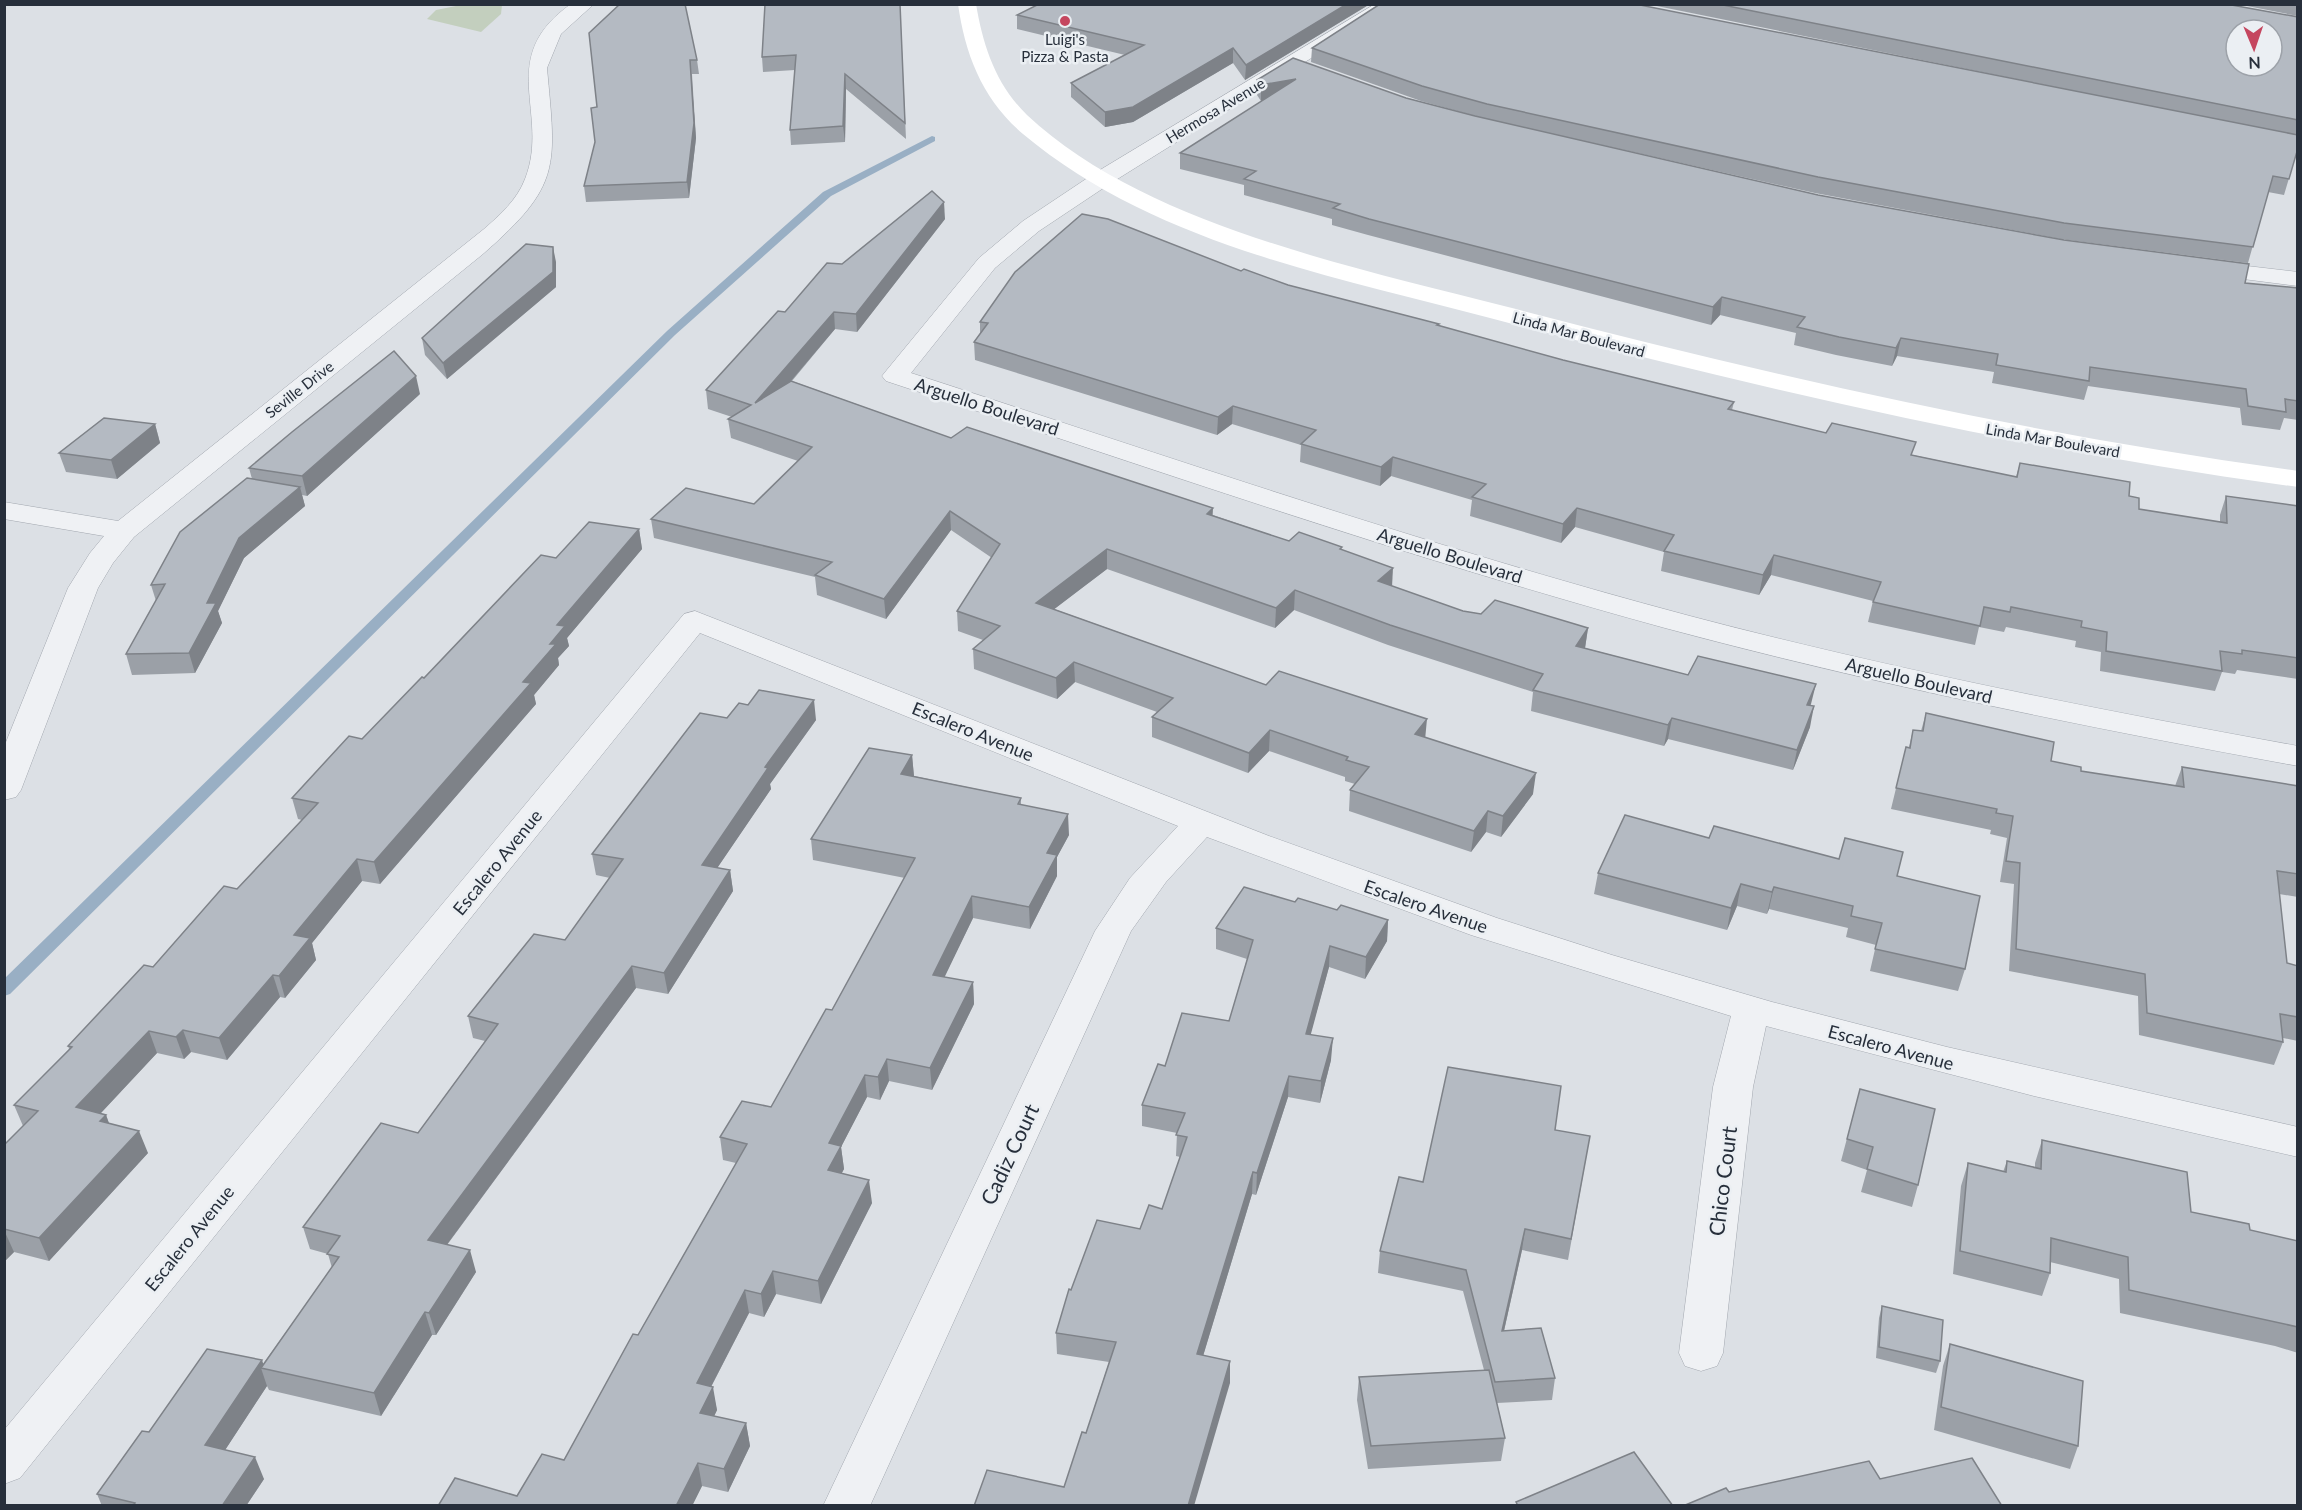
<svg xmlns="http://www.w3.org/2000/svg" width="2302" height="1510" font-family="Lato,sans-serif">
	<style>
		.green { fill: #c3cfbe }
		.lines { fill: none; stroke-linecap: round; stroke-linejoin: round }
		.stream { fill: #99afc4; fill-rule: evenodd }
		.street-casing { stroke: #a2a7af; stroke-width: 1 }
		.street { fill: #eff1f4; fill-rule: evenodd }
		.secondary { fill: #fff; fill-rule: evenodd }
		.wall { fill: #9ba0a7 }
		.shaded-wall { fill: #7e8288 }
		.building { fill: #b4bac2; stroke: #7e8288; stroke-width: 1.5; fill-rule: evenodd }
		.poi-dot { fill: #c5465f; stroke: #ebeff3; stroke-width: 2 }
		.labels { text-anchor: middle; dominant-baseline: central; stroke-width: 5; stroke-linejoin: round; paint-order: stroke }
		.far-poi-label { font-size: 15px; fill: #272f3b; stroke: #ebeff3 }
		.far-street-label { font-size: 15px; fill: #272f3b; stroke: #ebeff3 }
		.street-label { font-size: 18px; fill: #272f3b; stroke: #ebeff3 }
		.near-street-label { font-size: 21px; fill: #272f3b; stroke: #ebeff3 }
	</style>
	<rect width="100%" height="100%" fill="#dce0e5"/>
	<!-- green -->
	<path class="green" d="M466,4l36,1 -1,9 -20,18 -54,-13 9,-9z"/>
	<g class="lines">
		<!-- stream -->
		<path class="stream" d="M932,136l3,1v4l-104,55 -156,139 -665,659 -6,2v-17l663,-648 156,-139z"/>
		<!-- street casing -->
		<g class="street-casing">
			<g id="street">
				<path d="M571,4h23l-33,30 -14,34c9,99 15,117 -64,186l-349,283 -21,26 -15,25 -77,202 -5,7 -12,3v-53l64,-159 22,-35 14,-17 -100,-17v-17l114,19 366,-292c16,-14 33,-29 41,-50 26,-66 -31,-121 46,-175z"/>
				<path d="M1375,4h23l-287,179 -72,48 -44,37 -84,105c259,84 516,173 779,243 201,53 404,93 608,130v20c-213,-39 -425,-82 -633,-138 -263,-72 -520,-162 -779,-247l-4,-5 4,-5 93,-113 44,-37 72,-48z"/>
				<path d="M2204,261l94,11v14l-102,-13 -4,-5 4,-5z"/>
				<path d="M695,611l574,225 228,82 115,37 160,47 175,45 351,80v30l-264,-61 -268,-70 -13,61 -30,266 -6,13 -16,5 -16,-5 -6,-13 34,-266 18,-71 -260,-81 -264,-98 -41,45 -35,49 -261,575h-47l272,-575 35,-53 48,-52 -478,-193 -680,845 -16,6v-54l680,-816z"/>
			</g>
		</g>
		<!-- street -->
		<use href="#street" class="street"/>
		<!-- secondary -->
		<path class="secondary" d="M958,4h18c7,42 20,81 51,111 116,109 326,152 477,191 264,69 523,128 794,165v16c-274,-37 -541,-99 -808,-169 -159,-42 -337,-75 -467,-184 -40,-34 -58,-79 -65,-130z"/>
	</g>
	<!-- wall -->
	<g class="wall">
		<path d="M900,4l6,135 -60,-50 -1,53 -54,3 -1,-15 5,-60 -32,2 -1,-15z"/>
		<path d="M1039,4h331l-125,76 -12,-17 -100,59 -28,5 -34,-30v-14l54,-28 -108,-26v-14z"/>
		<path d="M1647,4h579l72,13v131l-14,47 -16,-3 -20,71 -188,-24 -245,-46 -329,-74 -65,-18 -110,-39 1,-14 753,41z"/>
		<path d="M2237,4h61v12z"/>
		<path d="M589,33l108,27 2,14h-7l4,64 -7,60 -103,4 -2,-16 11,-44 2,-35z"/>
		<path d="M1257,80l149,18 69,18 343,79 427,88 53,5v132l-14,-2 -4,12 -38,-5 -2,-17 -152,-22 -4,14 -92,-17 2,-11 -97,-16 -5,10 -56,-11 -42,-10 2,-12 -76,-18 -9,10 -343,-90 -36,-10v-6l-88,-24v-10l-64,-16v-16l84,-53 -3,1 -4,-6z"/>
		<path d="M945,219l-88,113 -22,-3 -43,52 159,57 262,77 76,26 53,9 50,36 71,25 18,3 107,14 -3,20 103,27 123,31 -1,21 -17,43 -125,-31 -4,7 -133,-35 2,-19 -145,-47 -94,-35 -19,18 -168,-59 -53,40 212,76 159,52 108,57 -32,43 -15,-5 -15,20 -122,-41 1,-21 5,-6 -10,-3v-4l-76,-26 -21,22 -96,-36v-20l5,-5 -82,-30 -18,17 -83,-30 -1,-20 10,-9 -25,-9 -1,-20 35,-53 -41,-28 -65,89 -69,-24 -2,-18 -161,-39 -3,-19 103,-15 44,-43 -67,-23 -3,-19 4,-2 -24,-8 -2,-19 79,-78 57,-48z"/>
		<path d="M556,262v25l-109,92 -22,-24 -3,-17z"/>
		<path d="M1241,271l47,14 151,39 -1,2 125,34 171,42 -2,8 181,45 103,22 4,-14 109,33 10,13 81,13v-7l6,-19 72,10v173l-61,-9 -2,4 -13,-2 -7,19 -115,-20 1,-19 -26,-5 1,-6 -70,-14 -2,5 -25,-5 -4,18 -107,-23 5,-21 -102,-26 -12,20 -98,-24 3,-19 -89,-25 -14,16 -91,-27 2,-16 -81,-24 -11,10 -80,-24 1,-17 -69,-21 -15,11 -242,-75 -1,-18 6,-8v-12z"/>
		<path d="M420,394l-113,102 -5,-1 3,11 -61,52 -26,53 4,12 -27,50 -63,2 -6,-21 30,-53 -5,-16 101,-106 -3,-11z"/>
		<path d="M155,424l5,19 -43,36 -51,-7 -7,-19z"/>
		<path d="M639,529l3,20 -75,89 2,8 -11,12 1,7 -25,30 2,9 -156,180 -18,-3 -50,62 4,17 -31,38 -5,-1 -53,63 -36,-8 -7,7 -27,-6 -57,61 6,1 3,8 39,30 -99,108 -35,-9 -10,10v-117l19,-19 -9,-21 55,-56 -1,-3 169,-157 65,-69 -4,-1 -6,-21 70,-59 62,-61 132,-120z"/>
		<path d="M1926,713l125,48 30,10 94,15 7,-19 116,19v111l-19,-3 8,69 11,3v75l-15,-3v4l-9,23 -135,-30 -1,-39 -129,-25 5,-87 -14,-2 7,-44 -17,-4 1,-4 -100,-21 15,-62h3l4,-17 8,1z"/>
		<path d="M727,718l89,2 -46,64 1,5 -54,79 13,2 3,21 -65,103 -32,-6 -189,257 29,27 -40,63h-4l-51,81 -112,-26 -2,-4 -42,64 39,29 -18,27h-144l-5,-12 52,-62 114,-68 69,-96 -4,-14 -18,-5 -7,-22 115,-94 67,-92 -12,-3 -5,-22 97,-76 45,-62 -14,-3 -4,-21z"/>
		<path d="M912,755l2,21 107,22v7l48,30 -12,22v19l-27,53 -57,-11 -29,59 29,5 1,22 -42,86 -43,-9 -9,19 -13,-3 -26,50 3,22 -3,5 31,29 -51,101 -45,-10 -12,23 -15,-4 -38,74 6,23 -3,6 32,7 4,23 -22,46 -26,-6 -10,20h-254l79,-10 47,-36 74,-125 98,-172 -13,-3 -3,-23 51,-30 61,-97 73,-132 -92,-18 -2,-21z"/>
		<path d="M1709,838l188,38 68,93 -7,22 -88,-20 6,-26 -30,-8 2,-9 -79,-19 -2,5 -30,-8 -10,24 -133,-36 4,-21z"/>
		<path d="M1295,902l93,18 -1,21 -22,38 -36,-12 -19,68 21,25 -11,43 -32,-6 -32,98 -4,-1 -49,162 27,27 -166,104 22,-54 23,-71 -52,-8 -1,-21 15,-43 69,-61 22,-20 18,-52 -4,-1 1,-23 -35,-7v-21l23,-39 64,-45 18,-62 -31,-10v-21z"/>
		<path d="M1860,1089l58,96 -6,22 -51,-15 6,-22 -26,-9z"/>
		<path d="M1555,1130l35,6 -22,124 -46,-10 -18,81 51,47 -3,22 -55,3 8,35 -4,23 -133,8 -11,-69 2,-23 125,-7 -21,-79 -85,-18 2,-22z"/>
		<path d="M2042,1140l149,72 59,18 48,11v112l-23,-7 -155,-33 -1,-34 -69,-17v11l-8,23 -89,-22 8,-88 7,-23 35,9 4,-11 28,6v-4z"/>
		<path d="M1882,1306l58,55 -4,12 -60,-15 3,-40z"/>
		<path d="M1950,1344l128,102 -8,23 -136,-39 9,-64z"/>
	</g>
	<!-- shaded-wall -->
	<g class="shaded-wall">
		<path d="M1347,4h23l-125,76 1,-15z"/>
		<path d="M1233,48v15l-100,59 -28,5v-15z"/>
		<path d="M690,60l6,78 -7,60 -2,-16z"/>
		<path d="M845,74l1,15 -1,53 -2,-16z"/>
		<path d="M1296,79v16l-35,6v-16z"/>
		<path d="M944,202l1,17 -88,113 -1,-18z"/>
		<path d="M553,247l3,15v25l-109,92 -4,-16z"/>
		<path d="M1722,297l-2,18 -9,10 2,-18z"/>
		<path d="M834,312l1,17 -78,92 -2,-18z"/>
		<path d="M1901,338l-4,18 -5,10 4,-18z"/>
		<path d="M416,376l4,18 -113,102 -5,-20z"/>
		<path d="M1233,406l-1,18 -15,11 1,-18z"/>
		<path d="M155,424l5,19 -43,36 -6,-19z"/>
		<path d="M1393,457l-2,19 -11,10 1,-19z"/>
		<path d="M300,487l5,19 -61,52 -26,53 4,12 -27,50 -6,-20 18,-50 32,-65z"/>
		<path d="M1213,508l-1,20 -5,-14z"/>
		<path d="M1577,508l-2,19 -14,16 2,-19z"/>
		<path d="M950,511l1,19 -65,89 -2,-20z"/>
		<path d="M639,529l3,20 -75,89 2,8 -11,12 1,7 -25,30 2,9 -156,180 -6,-22 149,-180 27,-38 7,-19z"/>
		<path d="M1107,549v20l-71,54v-20z"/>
		<path d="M1774,555l-3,20 -12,20 4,-20z"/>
		<path d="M1393,568l-1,19 -14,-6z"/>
		<path d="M1295,590l-1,20 -19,18 1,-20z"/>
		<path d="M1588,628l-3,20 -9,-2z"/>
		<path d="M1074,662l1,20 -18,17 -1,-21z"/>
		<path d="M1816,684l-5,20 -8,21 4,-20z"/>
		<path d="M814,700l2,20 -46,64 1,5 -66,97 -3,-21 63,-98z"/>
		<path d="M1814,706l-4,21 -17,43 4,-20z"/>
		<path d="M1672,718l-4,21 -4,7 4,-21z"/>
		<path d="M1427,719l-2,21 -10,-6z"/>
		<path d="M1270,730l-1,21 -21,22 1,-20z"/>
		<path d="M912,755l2,22 -13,-3z"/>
		<path d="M1536,773l-3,21 -32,43 2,-21z"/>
		<path d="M1488,811l-2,21 -15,20 3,-21z"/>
		<path d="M1068,814l1,21 -12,22v19l-27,53 -1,-22 18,-54z"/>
		<path d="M357,859l5,22 -50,62 4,17 -31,38 -6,-22 15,-41z"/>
		<path d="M730,870l3,21 -65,103 -4,-21z"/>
		<path d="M1741,884l-4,22 -10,24 4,-22z"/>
		<path d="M1774,887l-5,22 -2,5 5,-22z"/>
		<path d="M972,896l1,22 -38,79 -2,-22z"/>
		<path d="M1388,920l-1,21 -22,38 1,-22z"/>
		<path d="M1330,946l-1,21 -24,89 1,-22z"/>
		<path d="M632,966l4,22 -202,274 -6,-22z"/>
		<path d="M273,975l7,22 -53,63 -8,-22z"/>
		<path d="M973,982l1,22 -42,86 -2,-22z"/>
		<path d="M183,1030l8,22 -7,7 -8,-22z"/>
		<path d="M149,1031l8,22 -72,77 -9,-23z"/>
		<path d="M1333,1038l-2,22 -11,43 1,-22z"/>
		<path d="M887,1059l2,22 -9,19 -2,-23z"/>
		<path d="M865,1075l2,22 -26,50 3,22 -13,24 -3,-23 1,-27z"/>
		<path d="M1289,1076l-1,21 -32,98 1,-22z"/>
		<path d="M106,1115l8,23 -14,-17z"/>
		<path d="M139,1131l9,22 -99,108 -10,-23z"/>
		<path d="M1253,1172l-1,22 -55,182v-22z"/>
		<path d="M869,1180l3,23 -51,101 -3,-23z"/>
		<path d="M1525,1229l-3,21 -23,103 3,-22z"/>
		<path d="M4,1230l10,22 -10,10z"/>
		<path d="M470,1250l6,22 -40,63 -7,-22z"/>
		<path d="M773,1271l3,23 -12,23 -3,-23z"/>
		<path d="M745,1290l4,23 -48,93 -4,-23z"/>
		<path d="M425,1312l7,23 -51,81 -7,-23z"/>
		<path d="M262,1360l3,9 -4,-1 6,18 -53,81 -9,-22z"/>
		<path d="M1230,1361v22l-36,123h-6z"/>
		<path d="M713,1387l4,23 -12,26 -5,-23z"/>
		<path d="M746,1423l4,23 -22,46 -4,-23z"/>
		<path d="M255,1457l9,22 -18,27h-24z"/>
		<path d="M698,1463l4,23 -10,20h-16z"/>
	</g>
	<!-- building -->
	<g class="building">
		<path d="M620,4h65l12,56h-7l4,63 -7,59 -103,4 11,-44 -4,-34 6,-1 -8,-74z"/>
		<path d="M765,4h135l5,119 -60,-49 -2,52 -53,4 6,-75 -34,2z"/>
		<path d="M1039,4h308l-101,61 -13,-17 -100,59 -28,5 -34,-29 73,-38 -127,-30z"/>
		<path d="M1380,4h255l663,131v13l-9,31 -16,-3 -20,71 -189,-24 -246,-46 -331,-73 -65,-18 -110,-38z"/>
		<path d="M1718,4h508l72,13v103zM2236,30h36v36h-36z"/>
		<path d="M1293,58l113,40 69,18 343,79 246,45 185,24 -4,19 53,5v113l-13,-2 1,13 -38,-6 -2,-17 -156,-22 -1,14 -93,-16 2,-11 -97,-16 -5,10 -57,-11 -42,-10 8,-10 -83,-20 -9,10 -344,-88 -36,-11 7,-4 -96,-25 12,-8 -76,-18 116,-74 -35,6 -4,-5z"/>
		<path d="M932,191l12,11 -88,112 -22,-2 -79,91 36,-22 160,57 16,-11 246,81 -6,6 82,27 10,-9 43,15 -2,2 53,19 -15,13 85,30 18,3 14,-14 93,28 -12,18 112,29 10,-19 118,28 -9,21 7,1 -17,44 -125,-32 -4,7 -135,-35 10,-16 -153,-49 -95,-35 -19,18 -169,-59 -71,54 230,82 13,-14 148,48 -12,15 121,39 -33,43 -15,-5 -14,20 -124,-41 19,-23 -23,-7 2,-3 -78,-27 -21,23 -97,-36 21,-19 -99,-36 -18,16 -83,-29 27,-23 -43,-15 43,-67 -50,-33 -66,88 -69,-24 17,-13 -181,-43 35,-31 68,16 58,-57 -84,-28 23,-14 -45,-15 72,-79 7,1 42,-49 15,1z"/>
		<path d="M1082,214l26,5 133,52 3,-2 44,16 151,39 -2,1 126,35 171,42 -6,7 98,24 6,-10 84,19 -5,13 106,22 3,-14 110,19 -1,14 10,2v11l88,14 -1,-27 72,10v152l-56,-8v4l-22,-3 2,20 -116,-20 1,-19 -26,-5 1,-6 -71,-14 -1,5 -26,-5 -4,19 -107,-24 8,-20 -107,-27 -11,20 -99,-24 10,-16 -97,-27 -14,16 -91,-27 14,-13 -93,-27 -12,10 -80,-23 15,-14 -83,-24 -15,11 -244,-75 14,-19 -8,-1 35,-50z"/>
		<path d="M526,244l27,3v25l-110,91 -21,-25z"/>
		<path d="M394,351l22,25 -114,100 -53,-8 43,-36z"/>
		<path d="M104,418l51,6 -44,36 -52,-7z"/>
		<path d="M247,478l53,9 -61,51 -32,65h9l-27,50 -63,1 39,-70 -14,1 29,-53z"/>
		<path d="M589,522l50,7 -82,96 8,1 -15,18h6l-33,38 8,1 -157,179 -17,-3 -63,76 16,3 -31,38 -6,-1 -54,63 -36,-8 -7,7 -27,-6 -73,76 30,8 -6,6 39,10 -100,107 -35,-9v-84l34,-34 -24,-6 58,-58 -4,-1 76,-81 9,2 71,-81 13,3 81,-86 -26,-5 57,-62 13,3 60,-62 2,1 117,-123 15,3z"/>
		<path d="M759,690l55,10 -49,67 3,1 -66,97 28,5 -66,103 -32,-7 -204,274 42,10 -41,63 -4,-1 -51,81 -113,-25 78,-111 -12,-3 13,-18 -37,-9 78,-104 37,10 80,-109 -30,-8 66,-82 31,6 58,-81 -31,-5 108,-141 27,5 12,-15 9,2z"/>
		<path d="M1926,713l128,29 -3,19 30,6v4l103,16 -2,-20 116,19v88l-21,-3 10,92 11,3v51l-18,-3 3,28 -136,-29 -2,-39 -129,-25 4,-86 -14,-2 7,-45 -17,-3 1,-4 -101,-21 10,-41 4,1 3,-18 10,1z"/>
		<path d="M869,748l43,7 -11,19 120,24 -3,6 50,10 -21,39 10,2 -28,52 -57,-11 -39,79 40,7 -43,86 -43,-9 -9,18 -13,-2 -36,68 12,3 -13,24 41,10 -51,101 -45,-10 -12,23 -16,-4 -48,93 16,4 -13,26 46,10 -22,46 -26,-6 -22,43h-238l17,-28 62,18 25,-42 22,6 69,-126 5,1 109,-191 -27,-7 22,-36 29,6 55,-98 6,1 83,-152 -104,-19z"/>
		<path d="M1625,815l84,23 5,-12 125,33 6,-21 58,14 -6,24 83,20 -15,73 -90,-20 7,-26 -31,-7 2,-10 -79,-19 -2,5 -31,-8 -10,24 -133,-35z"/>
		<path d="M1244,887l51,15 3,-4 39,12 4,-5 47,15 -22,37 -36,-11 -24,88 27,4 -12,43 -32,-5 -32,97 -4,-1 -56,182 33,7 -42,145h-214l13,-36 77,17 18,-55 4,1 30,-91 -60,-9 13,-44 2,1 26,-70 43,9 9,-24 13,4 25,-72 -11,-2 9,-22 -43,-8 16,-41 7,2 17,-53 47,8 24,-81 -37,-12z"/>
		<path d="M1448,1067l113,19 -6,44 35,6 -19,103 -46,-10 -23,102 39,-3 14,50 -60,4 -29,-112 -86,-19 19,-74 24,5z"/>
		<path d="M1860,1089l75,20 -17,76 -51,-16 6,-22 -26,-8z"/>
		<path d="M2042,1140l145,32 4,40 58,12 1,6 48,11v86l-169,-37 -1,-33 -77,-19 -1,35 -90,-22 8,-88 38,9 1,-11 34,8z"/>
		<path d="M1882,1306l61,14 -3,41 -61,-14z"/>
		<path d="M1950,1344l133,37 -5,65 -137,-39z"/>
		<path d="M207,1349l55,11 -57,85 50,12 -33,49h-89l2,-3 -38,-9 45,-63 7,1z"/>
		<path d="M1489,1370l16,68 -134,8 -12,-69z"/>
		<path d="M1634,1452l39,54h-155l-2,-4z"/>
		<path d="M1972,1458l30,48h-319l43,-18 3,4 140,-31 11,18z"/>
	</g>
	<!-- markers -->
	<circle class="poi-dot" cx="1065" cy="21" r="6"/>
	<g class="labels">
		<!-- far-poi labels -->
		<g class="far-poi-label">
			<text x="1065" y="39">Luigi's<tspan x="1065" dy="17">Pizza &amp; Pasta</tspan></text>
		</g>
		<!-- far-street labels -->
		<g class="far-street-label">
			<text transform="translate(1215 110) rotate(-31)">Hermosa Avenue</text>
			<text transform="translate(1579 334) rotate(15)">Linda Mar Boulevard</text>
			<text transform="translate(299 389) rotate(-38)">Seville Drive</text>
			<text transform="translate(2053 440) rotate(10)">Linda Mar Boulevard</text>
		</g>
		<!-- street labels -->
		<g class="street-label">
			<text transform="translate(987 406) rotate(18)">Arguello Boulevard</text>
			<text transform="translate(1450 555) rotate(17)">Arguello Boulevard</text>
			<text transform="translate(1919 680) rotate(13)">Arguello Boulevard</text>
			<text transform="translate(973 731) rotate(22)">Escalero Avenue</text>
			<text transform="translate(497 862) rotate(-51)">Escalero Avenue</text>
			<text transform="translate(1426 906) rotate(19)">Escalero Avenue</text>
			<text transform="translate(1891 1047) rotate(15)">Escalero Avenue</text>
			<text transform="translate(189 1238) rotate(-51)">Escalero Avenue</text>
		</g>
		<!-- near-street labels -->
		<g class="near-street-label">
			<text transform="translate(1009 1154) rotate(-65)">Cadiz Court</text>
			<text transform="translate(1722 1181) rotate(-83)">Chico Court</text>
		</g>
	</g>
	<!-- border -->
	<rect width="2302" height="1510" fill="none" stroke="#272f3b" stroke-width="12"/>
	<!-- north arrow -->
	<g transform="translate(2254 48) rotate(178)"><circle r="28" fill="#ebeff3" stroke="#9da2a9" stroke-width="1.5"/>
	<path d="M0-4.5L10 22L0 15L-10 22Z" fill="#c5465f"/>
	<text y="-9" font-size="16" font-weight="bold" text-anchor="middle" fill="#272f3b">N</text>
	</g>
</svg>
